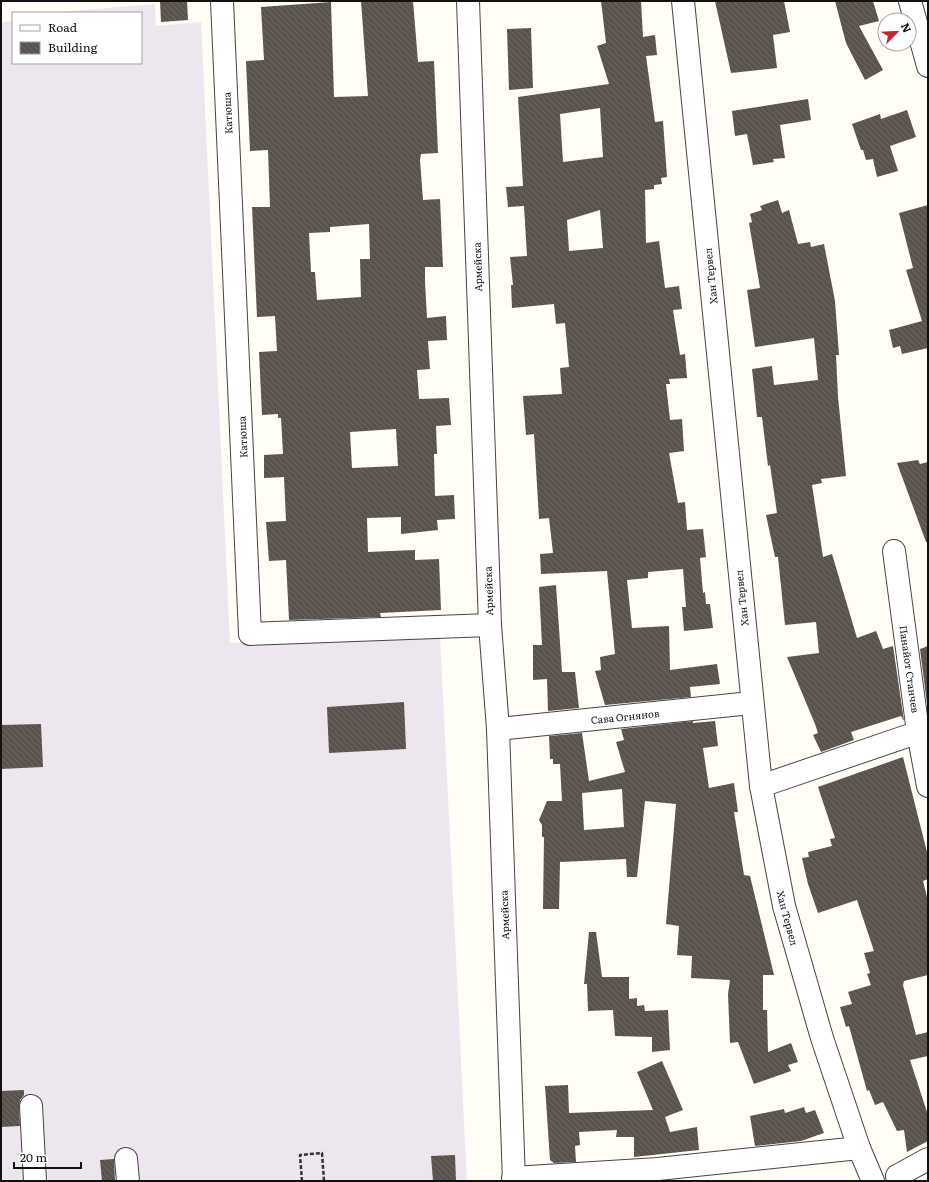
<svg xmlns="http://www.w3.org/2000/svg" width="929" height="1182" font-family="Literata,serif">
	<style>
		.industrial { fill: #eee6ef }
		.building { fill: url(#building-back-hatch); fill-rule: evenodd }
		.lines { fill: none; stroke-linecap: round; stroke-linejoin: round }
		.minor-casing { stroke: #444; stroke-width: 24 }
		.path { stroke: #333; stroke-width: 2.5; stroke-dasharray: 4 2; stroke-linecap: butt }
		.minor { stroke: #fff; stroke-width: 22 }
		.labels { text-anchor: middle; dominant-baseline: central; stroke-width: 4; stroke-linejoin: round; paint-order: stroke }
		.street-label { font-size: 10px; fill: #111; stroke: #fff }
	</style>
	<defs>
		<pattern id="building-back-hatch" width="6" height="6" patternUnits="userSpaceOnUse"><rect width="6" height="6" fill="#5a524d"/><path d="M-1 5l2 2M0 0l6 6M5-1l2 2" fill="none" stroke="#6d6662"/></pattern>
	</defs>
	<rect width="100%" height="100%" fill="#fffdf5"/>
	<!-- industrial -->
	<path class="industrial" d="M155,4l1,22 45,-4 29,621 210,-6 27,544h-466v-1158l12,-3v43h128v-50h-93z"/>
	<!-- building -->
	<g class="building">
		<path d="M160,1h27l1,19 -27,2z"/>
		<path d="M361,1h52l5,61 16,-1 4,92 -17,1 -1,6 3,40 17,-1 3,68h-18v15l2,36 19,-2 1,24 -19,1 2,28 -13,1 2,29 30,-1 2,27 -15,1 1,28h-3l1,42 19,-1 1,24 -18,1 1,10 -37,4v-17l-34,1 1,34 47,-2v10l24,-1 2,51 -61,3 1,4 -92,3 -3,-60 -17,1 -3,-39 20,-1 -2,-44 -20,1v-23l19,-1 -2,-36h-3v-4l-16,1 -3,-63 18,-1 -2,-35 -18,1 -5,-110h18l-2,-57 -18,1 -4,-90 18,-1 -3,-53 70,-5 3,95 34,-1zM369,224l1,35h-10l1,38 -44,3 -2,-28h-4l-2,-39 21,-1v-5zM396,429l2,37 -46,2 -2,-36z"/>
		<path d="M601,1h40l2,36 12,-2 2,20 -11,1 9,66 8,-1 4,56 -6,1 1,6 -8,1v4l-9,1 1,53 13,-2 6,47 14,-2 3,23 -9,1 7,45 5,-1 2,24 -18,1 1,5h-4l4,36 12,-1 2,32 -15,2 9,50 7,-1 2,28 16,-1 3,28 -6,1 3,35 2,-1 1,12h4l3,24 -29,3 -2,-24h4l-3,-38 -35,3v6l-21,2 5,48 37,-2 1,44 47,-6 3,20 -30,3 1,10 -86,8 -10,-34 6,-1 -1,-13 15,-3 -8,-83 -66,3 -1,-20 13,-1 -4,-35 -10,1 -5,-85 -8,1 -3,-39 39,-2 -2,-26 9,-1 -4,-44 -9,1 -2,-20 -42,4 -1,-23h2l-3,-28 17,-1 -3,-50 -16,1 -2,-20 17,-1 -5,-89 91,-13 -12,-38 9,-3zM600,108l3,49 -40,5 -3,-48zM600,210l3,38 -34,3 -2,-31z"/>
		<path d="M715,1h69l6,31 -17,3 4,33 -46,5z"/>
		<path d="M835,1h38l6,20 -20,5 24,44 -18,10 -19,-37z"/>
		<path d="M531,28l2,60 -24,2 -2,-61z"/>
		<path d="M808,99l3,21 -31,5 5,33 -12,1 1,3 -21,3 -6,-31 -12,2 -3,-25z"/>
		<path d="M907,110l9,27 -26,9 8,25 -21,6 -4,-18 -7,1 -3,-10h-2l-9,-26 28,-10 1,5z"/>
		<path d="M778,200l4,13 7,-3 9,34 12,-2 1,5 13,-3 11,57 4,54h-3l2,42 8,79 -25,3 1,4 -10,2 11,72 9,-3 25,84 19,-7 7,18 10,-3 11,75 -3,-5 -50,16 3,8 -33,12 -8,-17 5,-2 -3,-9 -28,-67 32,-4 -3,-31 -31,3 -7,-68h-3l-9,-42 11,-2 -7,-48 -2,1 -6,-49h-5l-3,-30 -2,-18 20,-3 2,19 44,-5 -4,-42 -59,9 -8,-57 13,-2 -11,-65 3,-1 -2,-8 12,-4 -2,-4z"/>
		<path d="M928,205v143l-26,6 -2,-8 -7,2 -4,-18 33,-9 -16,-51 7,-2 -14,-55z"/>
		<path d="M918,460l2,4 8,-2v80h-2l-29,-79z"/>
		<path d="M556,585l6,87h13l4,36 -31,3 -1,-32 -14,1v-35h9l-3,-58z"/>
		<path d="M928,646v66l-8,-63z"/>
		<path d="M404,702l2,47 -77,4 -2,-46z"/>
		<path d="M693,721v2l22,-2 3,25 -15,2 6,40 25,-5 4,29h-4l10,63 6,1 24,99h-11v35h4l1,42 23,-9 7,19 -10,3 3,6 -37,13 -16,-42 -8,1 -2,-49 2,-14 -39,-2 1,-22 -15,-1 2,-29 -13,-2 10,-120 -31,-3 -8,76h-10l-1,-18 -66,3 -1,47h-16l1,-72h-2v-12l-3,-5 8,-19h15l-2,-37h-7v-5h-3l-1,-23 33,-3 7,48 36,-9 -9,-30 8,-2 -3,-11zM622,789l2,38 -40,3 -2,-37z"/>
		<path d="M41,724l2,43 -42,2v-44z"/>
		<path d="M903,757l25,99v23l-5,2 5,20v74l-24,6 -1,4 13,50 12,-3v24l-18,4 18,55v26l-21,11 -3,-22 -7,1 -14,-29 -8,3 -6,-15 -2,1 -18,-65 -3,1 -6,-20 12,-3 -4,-12 23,-7 -4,-11 3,-1 -6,-20 10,-2 -17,-51 -39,13 -10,-29 -6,-26 7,-1 -1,-5 24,-6 -2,-7 5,-1 -17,-51z"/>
		<path d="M589,932h7l6,45h27v22l8,-1v8l7,-1 1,6 23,-1 2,40 -18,2v-15l-37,-1 -2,-26 -25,1 -1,-27h-3z"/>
		<path d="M662,1061l21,49 -18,7 5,15 27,-5 2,23 -65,7v-20h-18l1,-7 -38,2 1,13 -5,1 1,16 -22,1 -4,-3 -5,-74 23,-1 1,28 84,-3 -16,-38z"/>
		<path d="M24,1090v5l-4,5 -1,6 1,20 -19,1v-36z"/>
		<path d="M804,1107l2,6 9,-3 9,23 -23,8 -46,5 -5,-30 34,-7 1,4z"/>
		<path d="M455,1155l1,26h-23l-2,-25z"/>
		<path d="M114,1159l1,22h-13l-2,-21z"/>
	</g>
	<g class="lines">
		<!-- minor casing -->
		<g class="minor-casing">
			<g id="minor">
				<path d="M222,1l28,633 240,-9"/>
				<path d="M468,1l22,624 8,104 16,452"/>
				<path d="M683,1l78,785 23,120 38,132 37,110 14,33"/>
				<path d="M910,1l18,65"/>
				<path d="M894,551l24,181 10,54"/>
				<path d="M498,729l253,-26"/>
				<path d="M761,786l167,-57"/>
				<path d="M31,1106l4,75"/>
				<path d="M126,1159l2,22"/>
				<path d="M897,1176l31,-17"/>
				<path d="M513,1178l145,-9 201,-21"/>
			</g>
		</g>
		<!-- path -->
		<path class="path" d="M302,1181l-2,-26 22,-2 2,28"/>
		<!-- minor -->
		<use href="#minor" class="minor"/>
	</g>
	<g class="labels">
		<!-- street labels -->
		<g class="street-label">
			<text transform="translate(227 113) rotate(-93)">Катюша</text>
			<text transform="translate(477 267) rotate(-92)">Армейска</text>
			<text transform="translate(710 276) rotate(-96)">Хан Тервел</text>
			<text transform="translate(242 437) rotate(-93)">Катюша</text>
			<text transform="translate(488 591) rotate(-92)">Армейска</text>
			<text transform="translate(741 598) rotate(-96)">Хан Тервел</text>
			<text transform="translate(910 669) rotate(82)">Панайот Станчев</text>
			<text transform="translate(625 716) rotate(-6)">Сава Огнянов</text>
			<text transform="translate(504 915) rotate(-92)">Армейска</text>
			<text transform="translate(788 918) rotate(75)">Хан Тервел</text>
		</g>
	</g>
	<!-- border -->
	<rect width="929" height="1182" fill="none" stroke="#111111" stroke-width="4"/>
	<!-- legend -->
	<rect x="12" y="12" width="130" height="52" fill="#ffffff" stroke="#a0a0a0"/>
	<rect x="20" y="25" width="20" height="6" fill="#ffffff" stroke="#a0a0a0"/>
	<text x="48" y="32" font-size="12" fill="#111111">Road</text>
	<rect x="20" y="42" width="20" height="12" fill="url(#building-back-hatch)" stroke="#a0a0a0"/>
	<text x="48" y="52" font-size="12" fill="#111111">Building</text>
	<!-- north arrow -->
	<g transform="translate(897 32) rotate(66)"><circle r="19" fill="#ffffff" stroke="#a0a0a0"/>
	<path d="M0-3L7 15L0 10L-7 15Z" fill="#c4262e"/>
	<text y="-6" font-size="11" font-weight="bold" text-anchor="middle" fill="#111111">N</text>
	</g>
	<!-- scale -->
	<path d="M14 1162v6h67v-6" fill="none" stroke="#111111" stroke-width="2"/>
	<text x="20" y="1162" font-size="12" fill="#111111" stroke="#ffffff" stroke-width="3" paint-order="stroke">20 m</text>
</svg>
